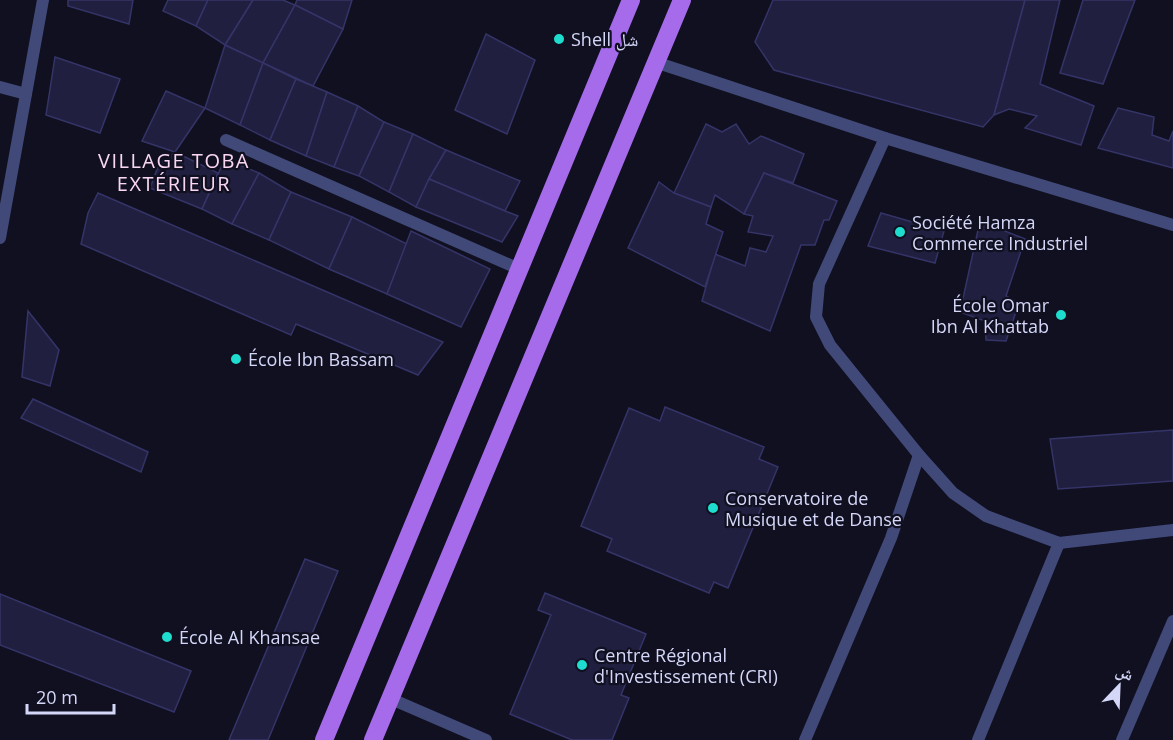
<svg xmlns="http://www.w3.org/2000/svg" width="1173" height="740" font-family="'Open Sans','Noto Naskh Arabic',sans-serif">
	<style>
		.building { fill: #201f3f; stroke: #353468; stroke-width: 1.5 }
		.lines { fill: none; stroke-linecap: round; stroke-linejoin: round }
		.lane { stroke: #414979; stroke-width: 12 }
		.street { stroke: #414979; stroke-width: 12 }
		.primary { stroke: #a56beb; stroke-width: 18 }
		.poi-dot { fill: #1edcce; stroke: #101020; stroke-width: 2 }
		.labels { text-anchor: middle; dominant-baseline: central; stroke-width: 4.5; stroke-linejoin: round; paint-order: stroke }
		.poi-label { font-size: 18px; fill: #d5d7f9; stroke: #101020; text-anchor: start }
		.neighbourhood-label { font-size: 20px; letter-spacing: 1.5px; fill: #f9d7f3; stroke: #101020 }
	</style>
	<rect width="100%" height="100%" fill="#101020"/>
	<!-- building -->
	<g class="building">
		<path d="M68,0h65l-4,24 -61,-18z"/>
		<path d="M168,0h40l-12,26 -33,-15z"/>
		<path d="M208,0h45l-28,45 -29,-19z"/>
		<path d="M253,0h30l12,5 -32,58 -38,-18z"/>
		<path d="M297,0h55l-9,29 -48,-24z"/>
		<path d="M773,0h252l-31,115 -11,12 -209,-57 -19,-28z"/>
		<path d="M1025,0h35l-20,84 54,22 -13,39 -56,-17 12,-12 -28,-7 -15,6z"/>
		<path d="M1083,0h52l-32,84 -43,-11z"/>
		<path d="M295,5l48,24 -30,57 -50,-23z"/>
		<path d="M486,34l49,26 -28,74 -52,-24z"/>
		<path d="M225,45l38,18 -23,62 -35,-17z"/>
		<path d="M55,57l65,22 -20,54 -54,-18z"/>
		<path d="M263,63l33,16 -26,61 -30,-15z"/>
		<path d="M296,79l31,13 -21,64 -36,-16z"/>
		<path d="M166,91l39,17 -30,44 -33,-11z"/>
		<path d="M327,92l31,14 -24,61 -28,-11z"/>
		<path d="M358,106l26,16 -25,54 -25,-9z"/>
		<path d="M1118,108l36,9 -2,18 17,6 4,-10v37l-75,-20z"/>
		<path d="M384,122l29,12 -24,58 -30,-16z"/>
		<path d="M706,124l16,8 14,-8 13,20 12,-8 43,18 -11,29 -29,-10 -20,41 -29,-19 -4,12 -37,-14z"/>
		<path d="M413,134l33,16 -17,29 -13,28 -27,-15z"/>
		<path d="M446,150l74,31 -15,30 -76,-32z"/>
		<path d="M175,152l43,21 -16,36 -52,-21 9,-24z"/>
		<path d="M225,159l34,14 -27,51 -30,-15z"/>
		<path d="M259,173l32,19 -22,48 -37,-16z"/>
		<path d="M764,173l73,28 -8,19h-5l-9,25h-14l-31,86 -68,-30 13,-47 30,12 5,-18 16,4 7,-16 -25,-4 5,-16 -9,-2z"/>
		<path d="M429,179l76,32 13,5 -16,26 -86,-35z"/>
		<path d="M659,182l15,11 37,14 -5,17 17,8 -18,55 -77,-39z"/>
		<path d="M291,192l61,25 -23,52 -60,-29z"/>
		<path d="M98,193l345,149 -25,33 -122,-51 -5,11 -210,-91 7,-31z"/>
		<path d="M881,213l63,18 -9,32 -67,-17z"/>
		<path d="M352,217l55,27 -20,50 -58,-25z"/>
		<path d="M980,221l45,18 -19,57 13,7 -13,38 -20,-1 -1,-19 -25,-9z"/>
		<path d="M411,231l79,38 -29,58 -74,-33z"/>
		<path d="M28,311l31,39 -9,36 -28,-9z"/>
		<path d="M33,399l115,53 -7,20 -120,-54z"/>
		<path d="M665,407l99,40 -5,12 19,8 -50,121 -14,-6 -5,11 -102,-42 5,-12 -31,-13 48,-118 31,13z"/>
		<path d="M1173,430v51l-115,8 -8,-50z"/>
		<path d="M305,559l33,12 -70,169h-39z"/>
		<path d="M545,593l101,41 -25,61 8,3 -17,42h-40l-62,-26 41,-99 -13,-5z"/>
		<path d="M0,594l191,77 -17,41 -174,-67z"/>
	</g>
	<g class="lines">
		<!-- lane -->
		<g class="lane">
			<path d="M226,140l293,129"/>
			<path d="M389,698l97,42"/>
		</g>
		<!-- street -->
		<g class="street">
			<path d="M655,62l230,76 288,87"/>
			<path d="M0,87l26,7"/>
			<path d="M885,138l-66,146 -3,33 14,28 89,110 34,38 33,23 73,27 114,-13"/>
			<path d="M0,238l43,-238"/>
			<path d="M805,740l86,-202 28,-83"/>
			<path d="M978,740l81,-197"/>
			<path d="M1122,740l51,-119"/>
		</g>
		<!-- primary -->
		<g class="primary">
			<path d="M324,740l307,-740"/>
			<path d="M373,740l309,-740"/>
		</g>
	</g>
	<!-- markers -->
	<g class="poi-dot">
		<circle cx="559" cy="39" r="6"/>
		<circle cx="900" cy="232" r="6"/>
		<circle cx="1061" cy="315" r="6"/>
		<circle cx="236" cy="359" r="6"/>
		<circle cx="713" cy="508" r="6"/>
		<circle cx="167" cy="637" r="6"/>
		<circle cx="582" cy="665" r="6"/>
	</g>
	<g class="labels">
		<!-- poi labels -->
		<g class="poi-label">
			<text x="571" y="39">Shell شل</text>
			<text x="912" y="222">Société Hamza<tspan x="912" dy="21">Commerce Industriel</tspan></text>
			<text x="1049" y="305" text-anchor="end">École Omar<tspan x="1049" dy="21">Ibn Al Khattab</tspan></text>
			<text x="248" y="359">École Ibn Bassam</text>
			<text x="725" y="498">Conservatoire de<tspan x="725" dy="21">Musique et de Danse</tspan></text>
			<text x="179" y="637">École Al Khansae</text>
			<text x="594" y="655">Centre Régional<tspan x="594" dy="21">d'Investissement (CRI)</tspan></text>
		</g>
		<!-- neighbourhood labels -->
		<g class="neighbourhood-label">
			<text x="174" y="160">VILLAGE TOBA<tspan x="174" dy="23">EXTÉRIEUR</tspan></text>
		</g>
	</g>
	<!-- north arrow -->
	<g transform="translate(1119 686) rotate(23)" stroke="#101020" stroke-width="4.5" paint-order="stroke">
	<path d="M0-4.5L10 22L0 15L-10 22Z" fill="#d5d7f9"/>
	<text y="-9" font-size="16" font-weight="bold" text-anchor="middle" fill="#d5d7f9">ش</text>
	</g>
	<!-- scale -->
	<path d="M27 704v9h87v-9" fill="none" stroke="#d5d7f9" stroke-width="3"/>
	<text x="36" y="704" font-size="18" fill="#d5d7f9" stroke="#101020" stroke-width="4.5" paint-order="stroke">20 m</text>
</svg>
